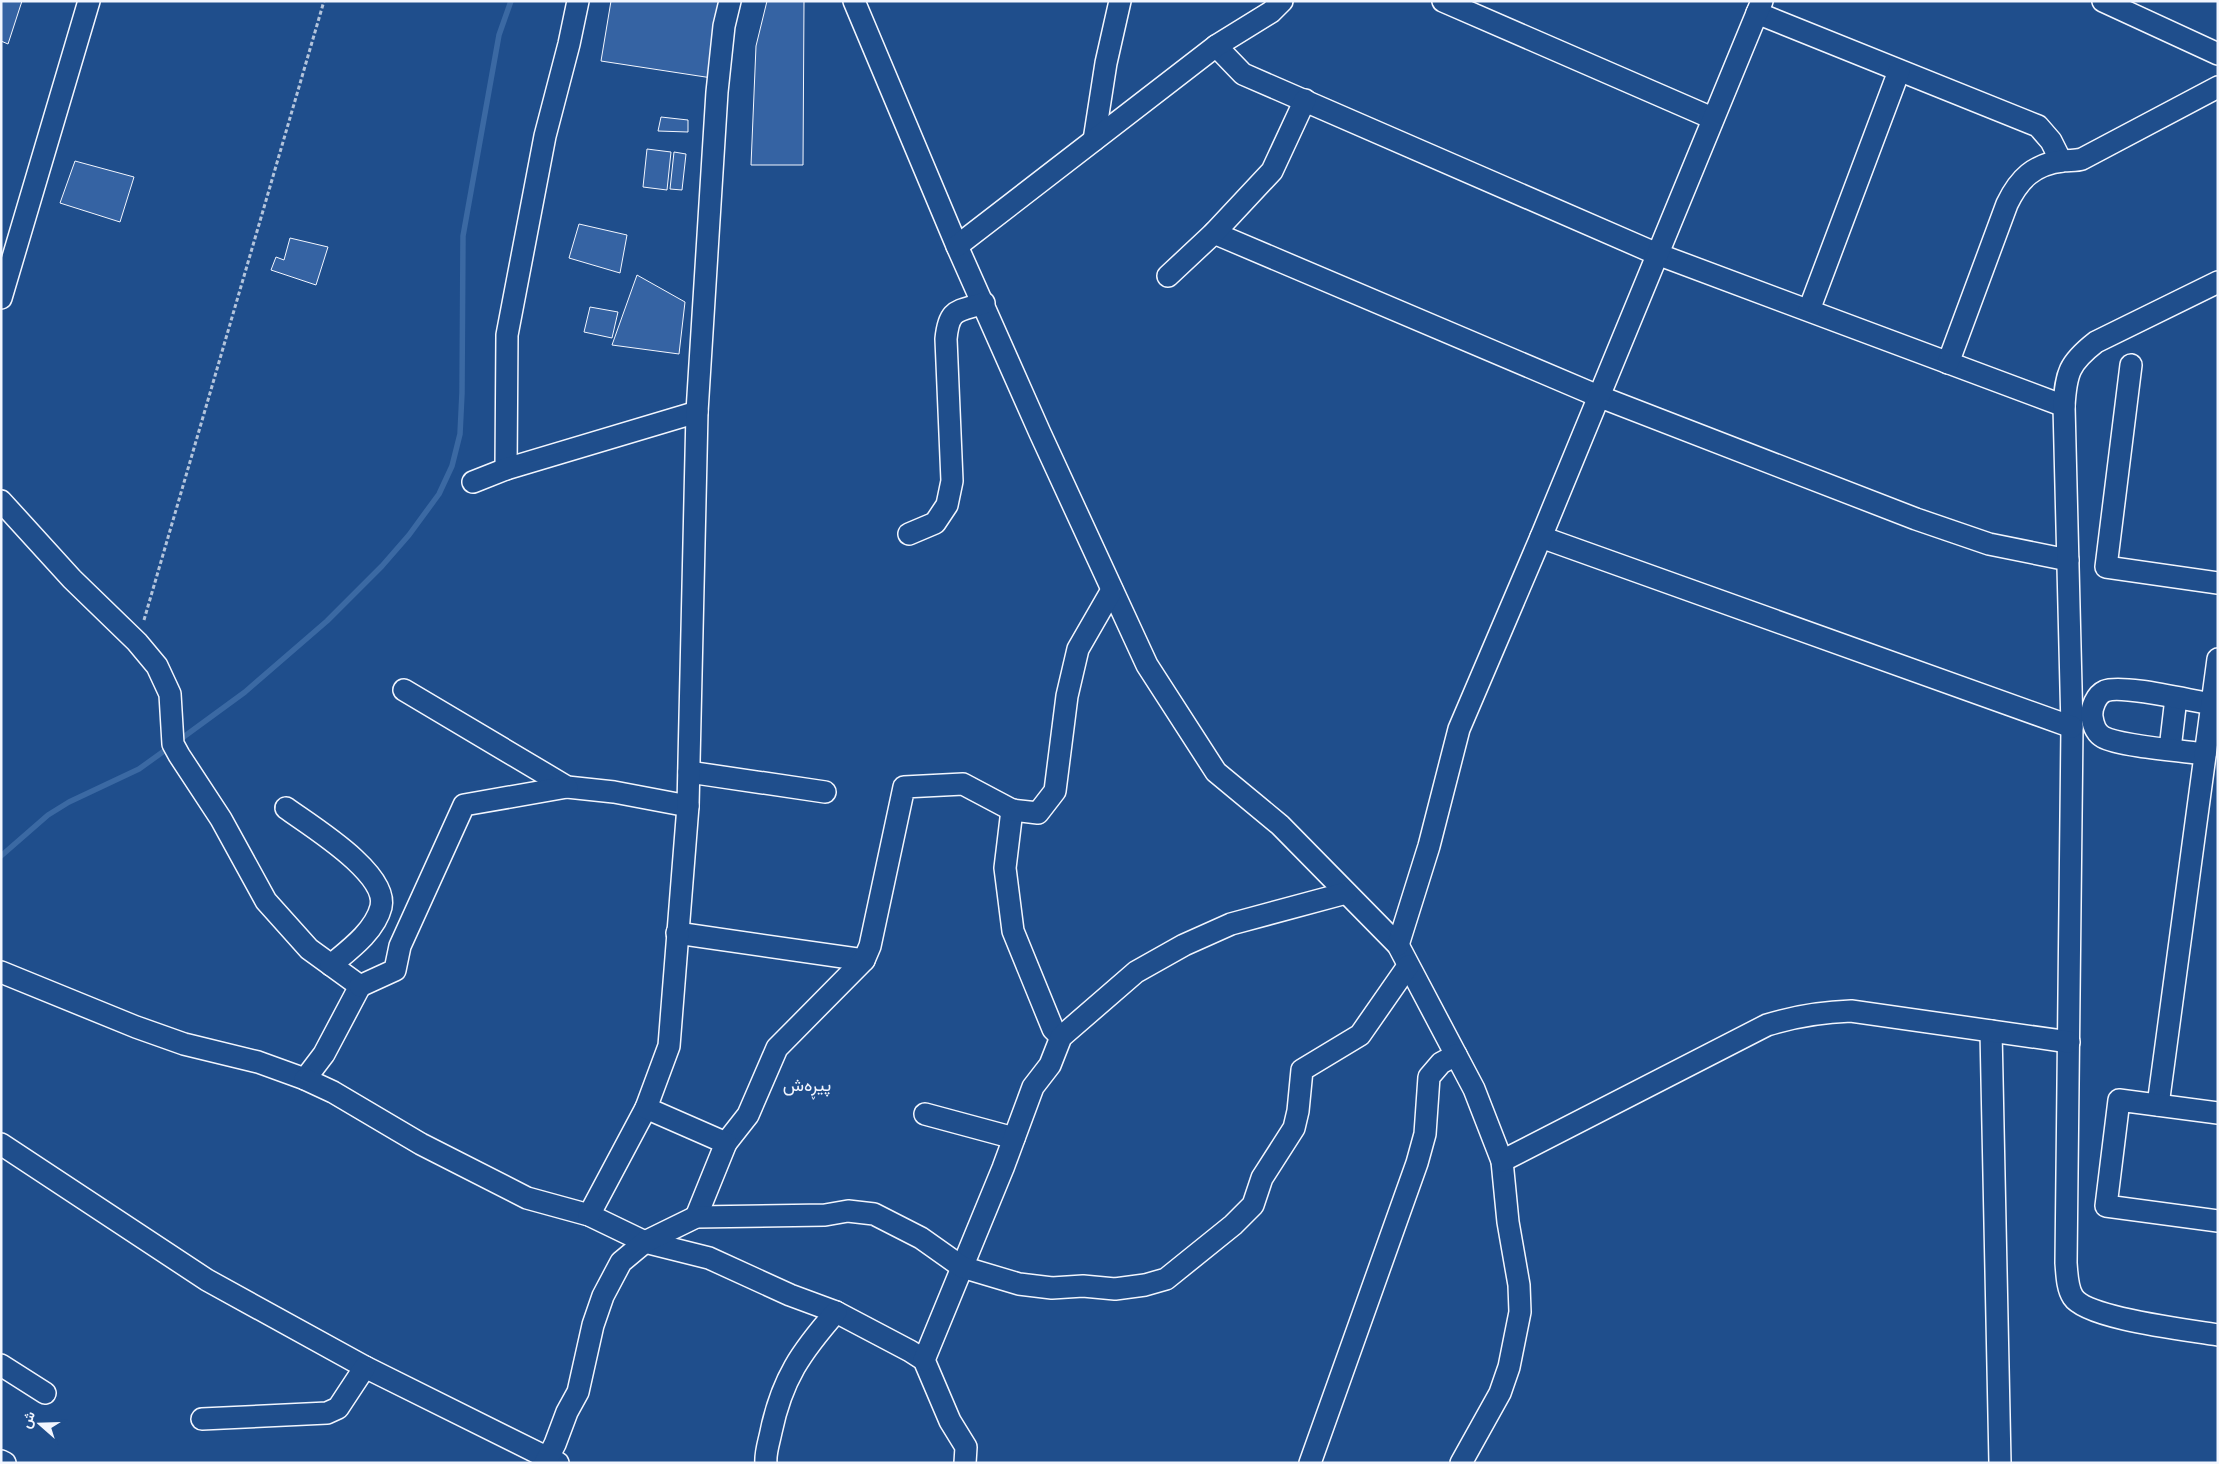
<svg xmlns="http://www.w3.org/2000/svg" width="2219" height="1464" font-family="Ubuntu,Vazirmatn,sans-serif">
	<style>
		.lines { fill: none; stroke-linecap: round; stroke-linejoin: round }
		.stream { stroke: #3b69a3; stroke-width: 5.5 }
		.building { fill: #3563a3; stroke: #f2f6ff }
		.minor-casing { stroke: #f2f6ff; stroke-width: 24 }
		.path { stroke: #b3c4dc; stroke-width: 3; stroke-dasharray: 4 2.5; stroke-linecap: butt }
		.minor { stroke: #1f4e8c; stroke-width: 21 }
		.labels { text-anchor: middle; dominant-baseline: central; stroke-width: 4; stroke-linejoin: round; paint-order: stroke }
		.quarter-label { font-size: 18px; fill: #f2f6ff; stroke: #1f4e8c }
	</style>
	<rect width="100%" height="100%" fill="#1f4e8c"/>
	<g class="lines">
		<!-- stream -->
		<g class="stream">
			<path d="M178,741l67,-49 82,-71 55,-55 27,-31 30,-41 13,-28 8,-32 2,-41 1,-157 36,-201 12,-34"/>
			<path d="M1,856l47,-41 21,-13 70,-33 32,-23"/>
		</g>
	</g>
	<!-- building -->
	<g class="building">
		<path d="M1,1h21l-14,43 -7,-3z"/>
		<path d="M611,1h113l-12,77 -111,-17z"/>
		<path d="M767,1h37l-1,164h-52l5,-119z"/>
		<path d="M661,117l27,3v12l-30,-1z"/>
		<path d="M647,149l24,3 -4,38 -24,-3z"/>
		<path d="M674,152l12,2 -4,36 -12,-1z"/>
		<path d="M75,161l59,16 -14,45 -60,-19z"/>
		<path d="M579,224l48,11 -7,38 -51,-15z"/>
		<path d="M290,238l38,9 -12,38 -45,-15 5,-13 8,3z"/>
		<path d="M637,275l48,27 -6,52 -67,-9z"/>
		<path d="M590,307l28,5 -6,26 -28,-6z"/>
	</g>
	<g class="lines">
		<!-- minor casing -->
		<g class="minor-casing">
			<g id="minor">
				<path d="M854,1l103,245 83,187 107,232 69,107 64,53 118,120 76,144 28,72 6,61 11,63 1,27 -11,55 -9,26 -39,70"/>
				<path d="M1443,1l269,117"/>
				<path d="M2103,1l115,53"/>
				<path d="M1757,13l281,113 13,15 10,20"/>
				<path d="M1216,46l27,28 414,180 407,152"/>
				<path d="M1094,140l12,-77 14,-62"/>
				<path d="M1214,233l384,163 318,123 73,25 79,16"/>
				<path d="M957,246l259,-200 55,-34 11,-11"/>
				<path d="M1168,276l46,-43 58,-62 33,-71"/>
				<path d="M2218,282l-122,60c-27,21 -30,31 -32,64l8,321 -6,536c1,11 1,25 7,34 14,22 117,33 145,38"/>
				<path d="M1,298l88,-297"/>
				<path d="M1809,310l90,-239"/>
				<path d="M1948,363l59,-159c12,-25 27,-40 56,-43 6,-1 13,0 19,-2l136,-72"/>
				<path d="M2131,365l-25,202 112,16"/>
				<path d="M506,469l1,-134 38,-199 24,-92 9,-43"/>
				<path d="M473,482l33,-13 191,-57"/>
				<path d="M1,501l71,78 65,63 20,24 13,28 3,50 6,11 42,64 45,82 43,48 51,37 -36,68 -19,25 -47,-17 -74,-18 -48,-17 -135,-55"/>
				<path d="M909,534l26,-11 12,-18 5,-24 -6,-142c3,-31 11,-27 38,-36"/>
				<path d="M1541,537l531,190"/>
				<path d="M404,690l163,97 47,5 74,14"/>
				<path d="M2170,749l6,-51"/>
				<path d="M2205,754c-22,-3 -86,-8 -102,-17 -7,-4 -10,-13 -11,-20 -1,-9 4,-22 13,-26 17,-7 86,10 107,13"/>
				<path d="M689,772l136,20"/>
				<path d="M286,808c23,17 103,65 95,99 -6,24 -32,43 -50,58"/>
				<path d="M1012,810l-7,58 8,63 40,98 8,8"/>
				<path d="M677,933l187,27"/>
				<path d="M1398,945l31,-99 30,-117 82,-192 221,-536"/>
				<path d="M360,986l35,-16 5,-24 64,-141 103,-18"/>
				<path d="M1991,1031l9,432"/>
				<path d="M305,1079l28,13 88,52 106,54 62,17 56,27 64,16 81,37 46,17 74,39 14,9 26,61 16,26 -1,16"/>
				<path d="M2158,1105l60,-446"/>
				<path d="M2218,1113l-99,-13 -13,106 112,15"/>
				<path d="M925,1114l89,24"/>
				<path d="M726,1143l22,-28 29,-67 87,-88 6,-14 34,-159 59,-3 49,26 26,3 17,-22 12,-95 11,-47 34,-59"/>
				<path d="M1,1144l206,136 158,87 193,96"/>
				<path d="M1502,1161l265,-136c29,-9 55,-13 84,-14l218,31"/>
				<path d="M589,1215l57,-107"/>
				<path d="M696,1217l30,-74 -80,-35 23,-62 19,-240 9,-394 20,-320 7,-66 6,-25"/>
				<path d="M924,1360l79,-192 30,-81 17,-22 11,-28 75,-65 48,-27 47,-21 115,-31"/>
				<path d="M1,1365l44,28"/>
				<path d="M202,1419l125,-6 11,-5 27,-41"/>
				<path d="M1,1461l4,2"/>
				<path d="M545,1463l10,-19 12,-32 11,-20 15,-67 10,-29 18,-34 24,-20 51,-25 129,-2 23,-4 26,3 47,24 41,29 57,17 33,4 31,-2 32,3 30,-4 21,-6 67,-54 20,-20 9,-27 32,-50 4,-17 4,-41 58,-35 48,-69"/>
				<path d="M766,1463c-1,-10 3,-21 5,-31 11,-53 30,-80 65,-120"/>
				<path d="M1310,1463l107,-300 8,-29 4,-57 12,-14 15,-8"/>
			</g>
		</g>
		<!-- path -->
		<path class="path" d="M144,620l180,-619"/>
		<!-- minor -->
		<use href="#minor" class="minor"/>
	</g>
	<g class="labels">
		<!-- quarter labels -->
		<g class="quarter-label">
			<text x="807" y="1084">پیڕەش</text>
		</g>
	</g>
	<!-- border -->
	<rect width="2219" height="1464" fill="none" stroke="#f2f6ff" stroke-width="5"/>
	<!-- north arrow -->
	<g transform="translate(40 1424) rotate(290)" stroke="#1f4e8c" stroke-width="4" paint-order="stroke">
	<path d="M0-4L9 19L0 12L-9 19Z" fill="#f2f6ff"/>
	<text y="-8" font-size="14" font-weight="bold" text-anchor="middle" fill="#f2f6ff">ش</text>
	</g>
</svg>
